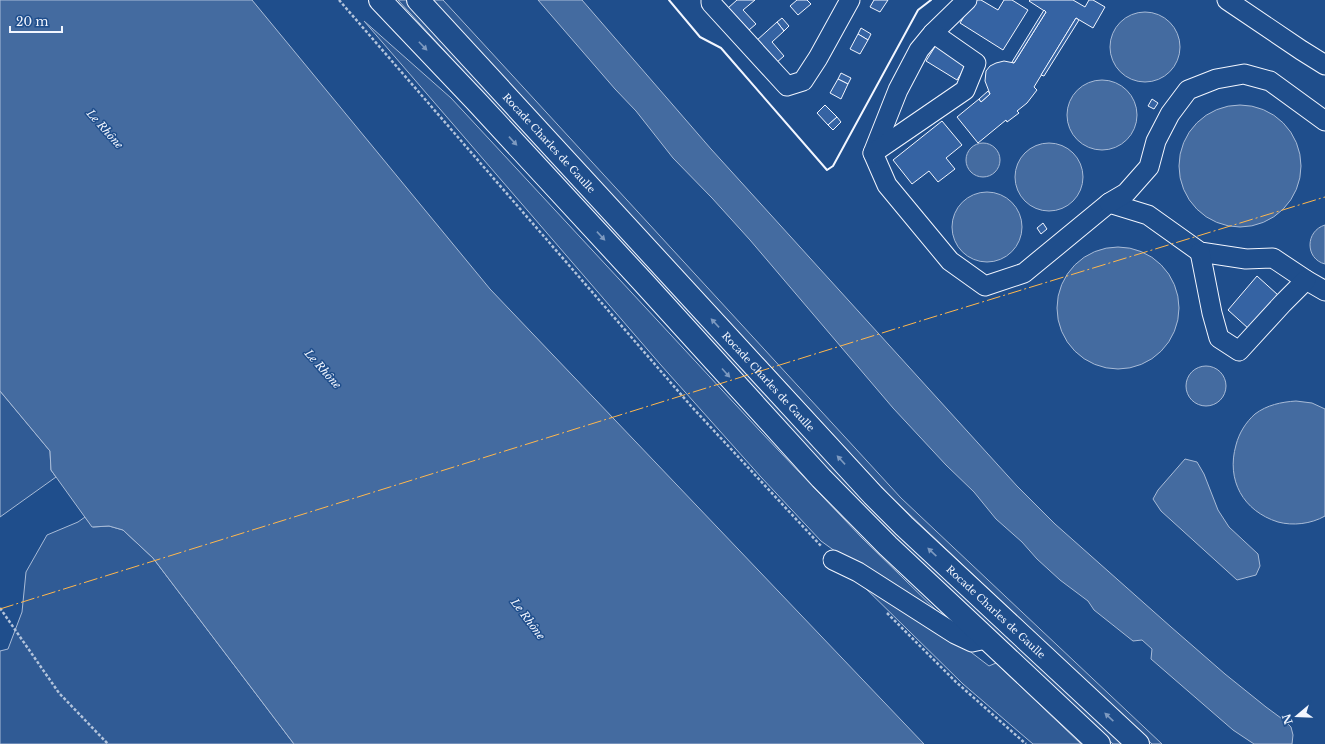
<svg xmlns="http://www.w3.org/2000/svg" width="1325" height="744" font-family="'Libre Baskerville',serif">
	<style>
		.built { fill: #305b95; stroke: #a8bbd7 }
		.water { fill: #446ba0; stroke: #a8bbd7 }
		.building { fill: #3563a3; stroke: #f2f6ff }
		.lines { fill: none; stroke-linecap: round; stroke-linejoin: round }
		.minor-casing { stroke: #f2f6ff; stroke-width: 21 }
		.major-casing { stroke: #f2f6ff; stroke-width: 24 }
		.path { stroke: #b3c4dc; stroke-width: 2.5; stroke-dasharray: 3 2; stroke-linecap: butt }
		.minor { stroke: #1f4e8c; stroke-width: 19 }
		.major { stroke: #1f4e8c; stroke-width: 22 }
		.wall { stroke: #f2f6ff; stroke-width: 2 }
		.power { stroke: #ffb74d; stroke-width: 1; stroke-dasharray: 14 3 2 3; stroke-linecap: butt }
		.oneway { fill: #7e9ac0 }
		.labels { text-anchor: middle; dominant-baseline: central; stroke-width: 3; stroke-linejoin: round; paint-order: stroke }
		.street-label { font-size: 10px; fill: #f2f6ff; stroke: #1f4e8c }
		.water-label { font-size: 11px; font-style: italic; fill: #f2f6ff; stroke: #1f4e8c }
	</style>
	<rect width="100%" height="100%" fill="#1f4e8c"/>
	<!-- built -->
	<g class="built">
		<path d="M398,0h9l50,56 672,688h-16l-150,-139 -80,-75 -93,-101z"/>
		<path d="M432,0h11l458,498 261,246h-10l-264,-250z"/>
		<path d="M364,21l87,77 310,334 101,106 81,79 -97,-58 -25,-18 -60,-64 -101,-113z"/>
		<path d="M0,391l50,60 1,19 5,7 -56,40z"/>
		<path d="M85,517l8,10 16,-1 14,4 30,28 141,186h-294v-93l8,-2 14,-37 4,-40 21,-37 31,-13z"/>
		<path d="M854,577l79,46 56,43 7,-3 85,81h-48l-70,-60z"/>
	</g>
	<!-- water -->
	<g class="water">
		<path d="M0,0h252l238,289 434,455h-630l-141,-186 -30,-28 -14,-4 -17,1 -41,-57 -1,-19 -50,-60z"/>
		<path d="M538,0h44l129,149 306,337 38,38 116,103 54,47 41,33 19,14 6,6 2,8 -1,9h-38l-21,-14 -82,-71 1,-10 -10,-9 -9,1 -39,-31 -6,-9 -28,-21 -23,-21 -15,-17 -26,-23 -22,-27 -28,-27 -53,-57 -143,-168 -38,-42 -39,-40 -37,-47 -21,-22z"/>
		<circle cx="1145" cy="47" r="35"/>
		<circle cx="1102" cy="115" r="35"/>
		<circle cx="1240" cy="166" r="61"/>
		<circle cx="1049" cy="177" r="34"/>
		<circle cx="983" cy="160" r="17"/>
		<circle cx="987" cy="227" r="35"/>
		<path d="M1325,225v39c-20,-5 -20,-33 0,-39z"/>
		<circle cx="1118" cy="308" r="61"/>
		<circle cx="1206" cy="386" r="20"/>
		<path d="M1296,401l16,2 13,6v107c-14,8 -32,10 -47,6 -35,-11 -52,-42 -42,-77 3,-12 10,-23 19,-31 12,-9 26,-12 41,-13z"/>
		<path d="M1185,459l12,3 7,12 14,36 11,17 29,27 2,12 -4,9 -19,5 -76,-69 -8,-12 5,-9z"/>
	</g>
	<!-- building -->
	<g class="building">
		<path d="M737,0h18l-12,10 13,14 -7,6 -21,-22z"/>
		<path d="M797,0h10l4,4 -13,11 -8,-9z"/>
		<path d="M874,0h14l-8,12 -10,-5z"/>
		<path d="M974,0h7l17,10 6,-10h8l16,10 -25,40 -43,-27z"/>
		<path d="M1030,0h43l12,7 4,-7h4l12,7 -12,21 -17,-10 -42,69 3,3 -10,13 -10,8 2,2 -12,9 -1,-2 -28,23 -21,-26 22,-18 2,3 9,-8 -5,-13 1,-10 4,-5 6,-3 8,-2 10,2 32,-51 -17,-11z"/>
		<path d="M1044,10l2,2 -32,51 -2,-1z"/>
		<path d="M782,18l7,8 -5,5 -7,-9z"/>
		<path d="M1076,18l3,2 -35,56 -3,-1z"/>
		<path d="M777,22l7,9 -12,11 12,14 -8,7 -20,-22z"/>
		<path d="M861,28l10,6 -3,6 -10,-6z"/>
		<path d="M858,34l10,6 -8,14 -10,-5z"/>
		<path d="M936,45l31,19 -10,16 -31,-19z"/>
		<path d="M841,73l10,5 -3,6 -10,-5z"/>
		<path d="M838,79l10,5 -7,15 -11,-6z"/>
		<path d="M988,91l2,3 -9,8 -2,-3z"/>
		<path d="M1152,99l6,4 -4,6 -6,-3z"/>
		<path d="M825,105l12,12 -9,8 -11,-12z"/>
		<path d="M837,117l4,5 -8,8 -5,-5z"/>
		<path d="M942,121l20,24 -16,13 9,11 -17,13 -9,-11 -17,13 -19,-24z"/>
		<path d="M1043,223l4,6 -6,5 -4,-6z"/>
		<path d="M1257,276l21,19 -29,34 -21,-19z"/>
	</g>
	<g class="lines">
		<!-- minor casing -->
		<g class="minor-casing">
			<g id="minor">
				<path d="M711,0v3l76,83 16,-5 15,-23 32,-58"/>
				<path d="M967,0l-34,33 -14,17 -21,40 -25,63 14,32 63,76 35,25 39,-13 85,-70 39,12 52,37 46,7 27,-1 33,22 19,11"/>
				<path d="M1227,0l74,50 24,15"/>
				<path d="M873,153l92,-63 11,-27 -43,-30"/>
				<path d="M1109,203l17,-10 23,-26 7,-26 14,-27 18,-24 28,-11 28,-5 26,7 55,40"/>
				<path d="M1200,252l12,61 7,25 20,13 44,-48 23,-23"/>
				<path d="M833,560l25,12 97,62 17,8 14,-3"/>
			</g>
		</g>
		<!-- major casing -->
		<g class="major-casing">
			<g id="major">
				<path d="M380,0l96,101 168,182 177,195 67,68 211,198"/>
				<path id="s1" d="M418,0l455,495 31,31 234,218"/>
			</g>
		</g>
		<!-- path -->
		<g class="path">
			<path d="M339,0l352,406 131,141"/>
			<path d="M0,608l59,85 49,51"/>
			<path d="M887,613l69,69 70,62"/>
		</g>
		<!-- minor -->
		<use href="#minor" class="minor"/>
		<!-- major -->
		<use href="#major" class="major"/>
		<!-- wall -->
		<path class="wall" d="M669,0l31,37 21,11 106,122 6,-4 85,-156 13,-10"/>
		<!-- power -->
		<path class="power" d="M0,609l930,-291 395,-121"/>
	</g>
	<!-- one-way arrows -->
	<defs><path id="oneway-solid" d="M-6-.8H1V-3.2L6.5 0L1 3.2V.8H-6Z"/></defs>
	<g class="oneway">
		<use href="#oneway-solid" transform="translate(423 46) rotate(46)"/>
		<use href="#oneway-solid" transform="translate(513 141) rotate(47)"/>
		<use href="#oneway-solid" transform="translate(601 236) rotate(47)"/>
		<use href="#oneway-solid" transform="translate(715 323) rotate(-133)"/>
		<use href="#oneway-solid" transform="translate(726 373) rotate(48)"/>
		<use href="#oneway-solid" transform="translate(841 460) rotate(-133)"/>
		<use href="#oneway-solid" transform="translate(932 552) rotate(-137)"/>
		<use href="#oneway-solid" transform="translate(1109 717) rotate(-137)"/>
	</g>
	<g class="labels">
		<!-- street labels -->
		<g class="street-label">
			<text stroke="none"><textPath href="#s1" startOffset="194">Rocade Charles de Gaulle</textPath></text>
			<text stroke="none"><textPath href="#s1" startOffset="518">Rocade Charles de Gaulle</textPath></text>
			<text stroke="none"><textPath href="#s1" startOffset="842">Rocade Charles de Gaulle</textPath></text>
		</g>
		<!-- water labels -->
		<g class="water-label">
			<text transform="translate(105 129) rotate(48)">Le Rhône</text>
			<text transform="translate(323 369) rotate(48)">Le Rhône</text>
			<text transform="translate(528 619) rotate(53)">Le Rhône</text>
		</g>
	</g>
	<!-- north arrow -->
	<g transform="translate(1297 716) rotate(251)" stroke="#1f4e8c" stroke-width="3" paint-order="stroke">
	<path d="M0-3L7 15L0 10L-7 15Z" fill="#f2f6ff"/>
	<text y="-6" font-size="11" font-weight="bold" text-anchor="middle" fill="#f2f6ff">N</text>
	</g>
	<!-- scale -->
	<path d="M10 26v6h52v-6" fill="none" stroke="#f2f6ff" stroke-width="2"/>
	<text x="16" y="26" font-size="12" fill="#f2f6ff" stroke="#1f4e8c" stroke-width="3" paint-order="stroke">20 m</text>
</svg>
